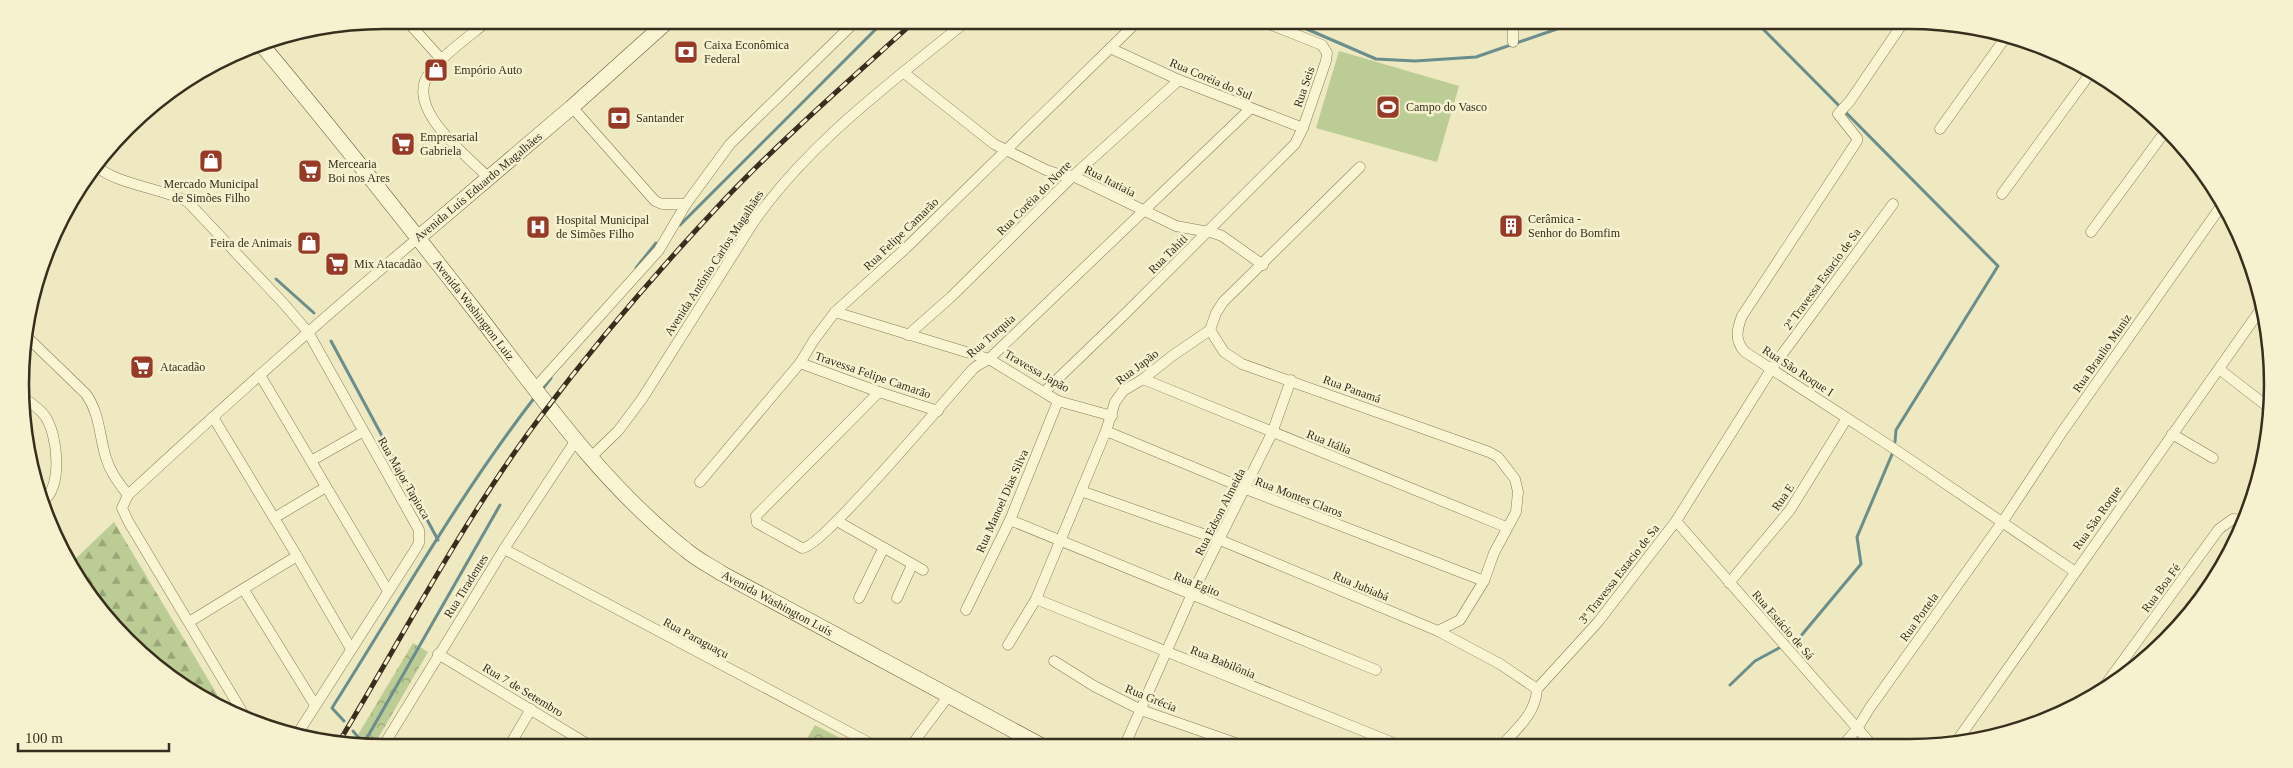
<svg xmlns="http://www.w3.org/2000/svg" width="2293" height="768" font-family="'Times New Roman',serif">
	<style>
		.grass { fill: #bbcc94 }
		.forest { fill: url(#forest-firs) }
		.park { fill: url(#park-crowns) }
		.lines { fill: none; stroke-linecap: round; stroke-linejoin: round }
		.stream { stroke: #6a8e8c; stroke-width: 3 }
		.minor-casing { stroke: #877a58; stroke-width: 11 }
		.secondary-casing { stroke: #695b3b; stroke-width: 16 }
		.minor { stroke: #f9f5d3; stroke-width: 10 }
		.secondary { stroke: #f9f5d3; stroke-width: 15 }
		.rail-casing { stroke: #372e1d; stroke-width: 5 }
		.rail { stroke: #f6f2d0; stroke-width: 3; stroke-dasharray: 9; stroke-linecap: butt }
		.labels { text-anchor: middle; dominant-baseline: central; stroke-width: 5; stroke-linejoin: round; paint-order: stroke }
		.poi-label { font-size: 12px; fill: #372e1d; stroke: #f6f2d0; text-anchor: start }
		.street-label { font-size: 12px; fill: #372e1d; stroke: #f6f2d0 }
		.rim { fill: none; stroke: #372e1d; stroke-width: 2.5 }
	</style>
	<defs>
		<pattern id="forest-firs" width="22" height="20" patternUnits="userSpaceOnUse" patternTransform="scale(1.25)"><rect width="22" height="20" fill="#bbcc94"/><path d="M5 1l3.5 6h-7zM16 11l3.5 6h-7z" fill="#99a678"/></pattern>
		<pattern id="park-crowns" width="20" height="18" patternUnits="userSpaceOnUse" patternTransform="scale(1.25)"><rect width="20" height="18" fill="#bbcc94"/><path d="M2 6a3 3 0 1 1 6 0M12 15a3 3 0 1 1 6 0" fill="none" stroke="#99a678"/></pattern>
	</defs>
	<rect width="100%" height="100%" fill="#eee9c0"/>
	<!-- grass -->
	<path class="grass" d="M1339,51l120,35 -22,76 -121,-34z"/>
	<!-- forest -->
	<path class="forest" d="M114,522l110,184 -42,-20 -56,-45 -44,-55 -11,-23z"/>
	<!-- park -->
	<g class="park">
		<path d="M413,643l15,9 -55,95 -15,-2 1,-12z"/>
		<path d="M815,725l42,22h-55z"/>
	</g>
	<g class="lines">
		<!-- stream -->
		<g class="stream">
			<path d="M1286,20l90,39 39,2 61,-4 107,-37"/>
			<path d="M1754,20l244,246 -102,164 -1,12"/>
			<path d="M680,225l205,-205"/>
			<path d="M636,268l20,-25"/>
			<path d="M276,279l38,34"/>
			<path d="M331,341l107,199"/>
			<path d="M541,391l10,-13"/>
			<path d="M1795,643l66,-79 -4,-27 36,-85"/>
			<path d="M1730,685l25,-24 24,-13"/>
			<path d="M344,721l-12,-13c66,-104 127,-213 203,-311"/>
			<path d="M353,731l11,13"/>
			<path d="M364,743l136,-238"/>
		</g>
		<!-- minor casing -->
		<g class="minor-casing">
			<g id="minor">
				<path d="M406,20l36,40"/>
				<path d="M1905,20l-55,81 -12,13 19,24v3l-115,175c-5,13 -8,24 3,36l145,94 184,125"/>
				<path d="M1513,42v-22"/>
				<path d="M1110,48l69,32 124,48"/>
				<path d="M903,72l91,72 52,26 18,6h9l103,50 38,7 8,3 41,29"/>
				<path d="M572,107l83,94 7,3h24"/>
				<path d="M1940,129l68,-95"/>
				<path d="M94,164c19,20 68,24 94,38l97,103 23,27 111,198v13l-4,7 -119,186"/>
				<path d="M489,178c-23,-23 -88,-72 -58,-107 16,-20 39,-35 58,-51"/>
				<path d="M2002,194l90,-123"/>
				<path d="M2091,232l76,-103"/>
				<path d="M835,312l154,47 69,42 54,15"/>
				<path d="M1210,330l14,22 18,12 247,88 9,5 17,22 3,13 -2,20 -22,41 -10,28 -24,39 -22,11"/>
				<path d="M24,334l62,60c14,20 13,41 20,64 4,14 13,25 22,37"/>
				<path d="M908,335l43,-38 122,-121 106,-96"/>
				<path d="M800,363l79,29 59,19"/>
				<path d="M2219,369l53,41"/>
				<path d="M260,375l128,216"/>
				<path d="M1143,379l363,148"/>
				<path d="M535,388l124,-138 27,-46 44,-60 127,-124"/>
				<path d="M879,392l-123,124 1,7 45,25c19,1 149,-155 171,-179 4,-4 11,-7 16,-10l261,-250"/>
				<path d="M1044,392l82,-79 169,-169 8,-16 23,-67 1,-8 -5,-8 -63,-25"/>
				<path d="M21,396c9,6 18,12 24,20 13,19 18,71 -2,85"/>
				<path d="M213,417l84,139 54,93"/>
				<path d="M1106,431l140,58 238,92"/>
				<path d="M2172,434l41,24"/>
				<path d="M591,457l27,-26 24,-32 111,-176c55,-80 140,-142 215,-203"/>
				<path d="M311,461l51,-29"/>
				<path d="M700,482l100,-119 14,-23 21,-28 71,-64 233,-228"/>
				<path d="M1081,491l139,49 218,91 62,33 37,25"/>
				<path d="M274,518l52,-31"/>
				<path d="M1010,520l366,150"/>
				<path d="M837,521l86,49"/>
				<path d="M1676,521l196,224"/>
				<path d="M504,549l373,198"/>
				<path d="M1729,583l61,-73 57,-92"/>
				<path d="M244,590l71,115"/>
				<path d="M859,598l24,-49"/>
				<path d="M897,598l15,-33"/>
				<path d="M1036,599l365,147"/>
				<path d="M966,610l44,-90 48,-119"/>
				<path d="M189,622l108,-66"/>
				<path d="M1008,645l28,-46 70,-168 9,-29 8,-11 20,-12 29,-23 38,-26 6,-17 7,-11 137,-135"/>
				<path d="M438,654l156,94"/>
				<path d="M1054,661l40,25 47,24 103,36"/>
				<path d="M2106,684l113,-155 14,-10 10,1"/>
				<path d="M1537,689l61,-67 78,-101 96,-153 121,-164"/>
				<path d="M244,715l-116,-194 -6,-13 6,-13c95,-88 191,-174 290,-257"/>
				<path d="M1843,745l14,-16 12,-20 134,-188 59,-89 162,-230"/>
				<path d="M1954,745l309,-439"/>
				<path d="M1501,746c16,-17 35,-33 36,-57"/>
				<path d="M910,747l40,-53"/>
				<path d="M1124,747l67,-151 81,-163 19,-53"/>
				<path d="M382,748l122,-199 72,-109"/>
				<path d="M508,748l23,-39"/>
			</g>
		</g>
		<!-- secondary casing -->
		<g class="secondary-casing">
			<g id="secondary">
				<path id="s1" d="M260,43c74,88 145,178 216,269 64,83 126,172 210,238 10,9 23,15 35,23l323,174"/>
				<path d="M418,238l154,-131 97,-87"/>
			</g>
		</g>
		<!-- minor -->
		<use href="#minor" class="minor"/>
		<!-- secondary -->
		<use href="#secondary" class="secondary"/>
		<!-- rail casing -->
		<g class="rail-casing">
			<path id="rail" d="M339,742c66,-109 125,-224 202,-326 57,-76 119,-148 184,-217 60,-63 127,-121 191,-179"/>
		</g>
		<!-- rail -->
		<use href="#rail" class="rail"/>
	</g>
	<!-- icons -->
	<defs>
		<g id="bank-square" transform="scale(1.25)"><rect x="-9" y="-9" width="18" height="18" rx="4" fill="#973b27" stroke="#f6f2d0"/><path d="M-6-4H6V4H-6ZM0-2.3a2.3 2.3 0 1 0 0 4.6a2.3 2.3 0 1 0 0-4.6Z" fill="#fff"/></g>
		<g id="shop-square" transform="scale(1.25)"><rect x="-9" y="-9" width="18" height="18" rx="4" fill="#973b27" stroke="#f6f2d0"/><path d="M-5-2.5h2.3a2.7 3.5 0 0 1 5.4 0H5L5.5 6h-11ZM-1.5-2.5h3a1.5 2.3 0 0 0-3 0Z" fill="#fff"/></g>
		<g id="stadium-square" transform="scale(1.25)"><rect x="-9" y="-9" width="18" height="18" rx="4" fill="#973b27" stroke="#f6f2d0"/><path d="M0-5a6.5 5 0 1 0 0 10a6.5 5 0 1 0 0-10ZM-3.5-1.8h7v3.6h-7Z" fill="#fff"/></g>
		<g id="supermarket-square" transform="scale(1.25)"><rect x="-9" y="-9" width="18" height="18" rx="4" fill="#973b27" stroke="#f6f2d0"/><path d="M-6-5.5h2.5l.6 2H6L4.5 2H-2.5L-4.4-4H-6ZM-1.5 3.2a1.3 1.3 0 1 0 .1 0ZM3 3.2a1.3 1.3 0 1 0 .1 0Z" fill="#fff"/></g>
		<g id="building-square" transform="scale(1.25)"><rect x="-9" y="-9" width="18" height="18" rx="4" fill="#973b27" stroke="#f6f2d0"/><path d="M-4-6H4V6H1V3H-1V6H-4ZM-2.5-4.3h1.7v1.8h-1.7ZM.8-4.3h1.7v1.8H.8ZM-2.5-1h1.7V.8h-1.7ZM.8-1h1.7V.8H.8Z" fill="#fff"/></g>
		<g id="hospital-square" transform="scale(1.25)"><rect x="-9" y="-9" width="18" height="18" rx="4" fill="#973b27" stroke="#f6f2d0"/><path d="M-5-5h3v3.5h4V-5h3V5h-3V1.5h-4V5h-3Z" fill="#fff"/></g>
	</defs>
	<g fill-rule="evenodd">
		<use href="#bank-square" x="686" y="52"/>
		<use href="#shop-square" x="436" y="70"/>
		<use href="#stadium-square" x="1388" y="107"/>
		<use href="#bank-square" x="619" y="118"/>
		<use href="#supermarket-square" x="403" y="144"/>
		<use href="#shop-square" x="211" y="161"/>
		<use href="#supermarket-square" x="310" y="171"/>
		<use href="#building-square" x="1511" y="226"/>
		<use href="#hospital-square" x="538" y="227"/>
		<use href="#shop-square" x="309" y="243"/>
		<use href="#supermarket-square" x="337" y="264"/>
		<use href="#supermarket-square" x="142" y="367"/>
	</g>
	<g class="labels">
		<!-- poi labels -->
		<g class="poi-label">
			<text x="704" y="45">Caixa Econômica<tspan x="704" dy="14">Federal</tspan></text>
			<text x="454" y="70">Empório Auto</text>
			<text x="1406" y="107">Campo do Vasco</text>
			<text x="636" y="118">Santander</text>
			<text x="420" y="137">Empresarial<tspan x="420" dy="14">Gabriela</tspan></text>
			<text x="328" y="164">Mercearia<tspan x="328" dy="14">Boi nos Ares</tspan></text>
			<text x="211" y="184" text-anchor="middle">Mercado Municipal<tspan x="211" dy="14">de Simões Filho</tspan></text>
			<text x="1528" y="219">Cerâmica -<tspan x="1528" dy="14">Senhor do Bomfim</tspan></text>
			<text x="556" y="220">Hospital Municipal<tspan x="556" dy="14">de Simões Filho</tspan></text>
			<text x="292" y="243" text-anchor="end">Feira de Animais</text>
			<text x="354" y="264">Mix Atacadão</text>
			<text x="160" y="367">Atacadão</text>
		</g>
		<!-- street labels -->
		<g class="street-label">
			<text transform="translate(1211 79) rotate(23)">Rua Coréia do Sul</text>
			<text transform="translate(1304 87) rotate(-71)">Rua Seis</text>
			<text transform="translate(1110 181) rotate(27)">Rua Itatiaia</text>
			<text transform="translate(478 187) rotate(-40)">Avenida Luís Eduardo Magalhães</text>
			<text transform="translate(1034 198) rotate(-45)">Rua Coréia do Norte</text>
			<text transform="translate(901 234) rotate(-44)">Rua Felipe Camarão</text>
			<text transform="translate(1168 254) rotate(-45)">Rua Tahiti</text>
			<text transform="translate(714 263) rotate(-57)">Avenida Antônio Carlos Magalhães</text>
			<text transform="translate(1822 279) rotate(-54)">2ª Travessa Estacio de Sa</text>
			<text stroke="none"><textPath href="#s1" startOffset="342">Avenida Washington Luiz</textPath></text>
			<text transform="translate(991 336) rotate(-41)">Rua Turquia</text>
			<text transform="translate(2102 353) rotate(-55)">Rua Braulio Muniz</text>
			<text transform="translate(1137 367) rotate(-37)">Rua Japão</text>
			<text transform="translate(1037 371) rotate(30)">Travessa Japão</text>
			<text transform="translate(1798 371) rotate(33)">Rua São Roque I</text>
			<text transform="translate(873 375) rotate(19)">Travessa Felipe Camarão</text>
			<text transform="translate(1352 389) rotate(20)">Rua Panamá</text>
			<text transform="translate(1329 442) rotate(22)">Rua Itália</text>
			<text transform="translate(404 478) rotate(60)">Rua Major Tapioca</text>
			<text transform="translate(1299 497) rotate(21)">Rua Montes Claros</text>
			<text transform="translate(1783 497) rotate(-55)">Rua E</text>
			<text transform="translate(1002 501) rotate(-66)">Rua Manoel Dias Silva</text>
			<text transform="translate(1220 512) rotate(-63)">Rua Edson Almeida</text>
			<text transform="translate(2097 518) rotate(-55)">Rua São Roque</text>
			<text transform="translate(1619 574) rotate(-52)">3ª Travessa Estacio de Sa</text>
			<text transform="translate(1197 584) rotate(22)">Rua Egito</text>
			<text transform="translate(466 586) rotate(-58)">Rua Tiradentes</text>
			<text transform="translate(1361 586) rotate(23)">Rua Jubiabá</text>
			<text transform="translate(2161 588) rotate(-54)">Rua Boa Fé</text>
			<text stroke="none"><textPath href="#s1" startOffset="769">Avenida Washington Luís</textPath></text>
			<text transform="translate(1919 617) rotate(-54)">Rua Portela</text>
			<text transform="translate(1783 625) rotate(49)">Rua Estácio de Sá</text>
			<text transform="translate(696 638) rotate(28)">Rua Paraguaçu</text>
			<text transform="translate(1223 662) rotate(22)">Rua Babilônia</text>
			<text transform="translate(523 690) rotate(31)">Rua 7 de Setembro</text>
			<text transform="translate(1151 698) rotate(22)">Rua Grécia</text>
		</g>
	</g>
	<!-- crop -->
	<path d="M0 0H2293V768H0ZM384 29H1909A355 355 0 0 1 2264 384V384A355 355 0 0 1 1909 739H384A355 355 0 0 1 29 384V384A355 355 0 0 1 384 29Z" fill="#f6f2d0" fill-rule="evenodd"/>
	<path class="rim" d="M384 29H1909A355 355 0 0 1 2264 384V384A355 355 0 0 1 1909 739H384A355 355 0 0 1 29 384V384A355 355 0 0 1 384 29Z"/>
	<!-- scale -->
	<path d="M18 743v8h151v-8" fill="none" stroke="#372e1d" stroke-width="2.5"/>
	<text x="25" y="743" font-size="15" fill="#372e1d" stroke="#f6f2d0" stroke-width="4" paint-order="stroke">100 m</text>
</svg>
